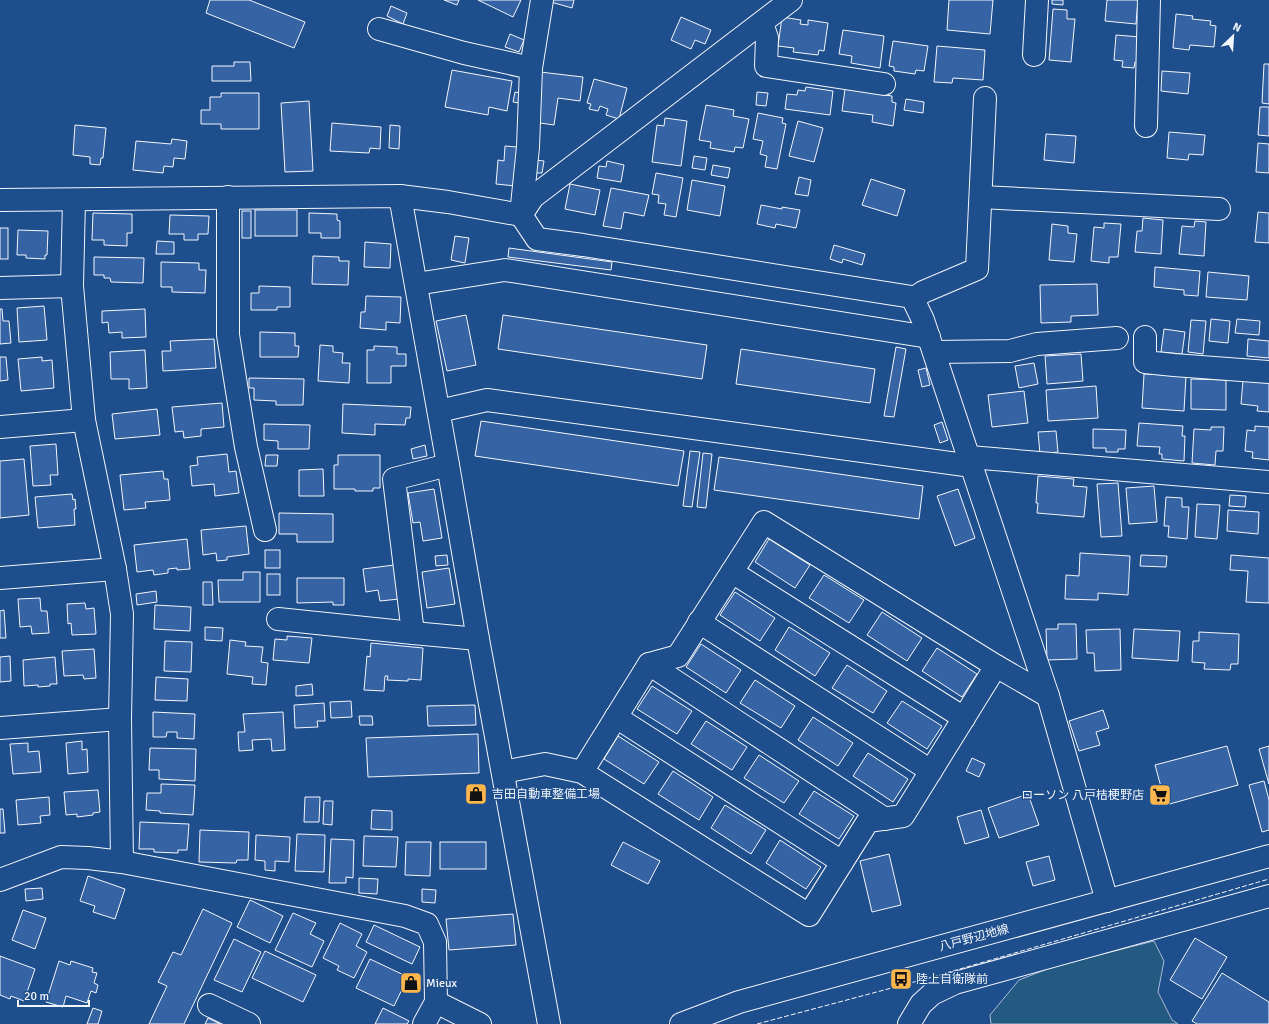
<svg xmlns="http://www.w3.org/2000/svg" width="1269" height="1024" font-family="Signika,'Noto Sans JP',sans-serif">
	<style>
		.green { fill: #245a82; stroke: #a8bbd7 }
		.building { fill: #3563a3; stroke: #f2f6ff }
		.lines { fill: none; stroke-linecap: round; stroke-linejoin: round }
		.minor-casing { stroke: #f2f6ff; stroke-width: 24 }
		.major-casing { stroke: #f2f6ff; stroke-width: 24 }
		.minor { stroke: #1f4e8c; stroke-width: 22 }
		.major { stroke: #1f4e8c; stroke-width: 22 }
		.fence { stroke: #f2f6ff; stroke-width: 1; stroke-dasharray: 5 2; stroke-linecap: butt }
		.labels { text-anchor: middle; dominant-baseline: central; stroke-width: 3; stroke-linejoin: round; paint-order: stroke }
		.poi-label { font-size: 12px; fill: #f2f6ff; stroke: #1f4e8c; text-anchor: start }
		.street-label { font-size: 12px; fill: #f2f6ff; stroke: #1f4e8c }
	</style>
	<rect width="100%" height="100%" fill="#1f4e8c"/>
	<!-- green -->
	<path class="green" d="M1154,941l10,20 -6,31 14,28 6,4h-187l-1,-9 29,-35 36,-14z"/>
	<!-- building -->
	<g class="building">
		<path d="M210,0h39l56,22 -11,26 -88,-35z"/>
		<path d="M444,0h15l-2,5z"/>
		<path d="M478,0h43l-8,17z"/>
		<path d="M552,0h22l-2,8 -21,-6z"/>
		<path d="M949,0h44l-3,34 -43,-4z"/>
		<path d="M1052,0h11v5l-11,-1z"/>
		<path d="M1107,0h31l-2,24 -31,-3z"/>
		<path d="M391,6l16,7 -4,11 -16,-8z"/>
		<path d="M1053,9l14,1v9h8l-4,43 -22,-2z"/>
		<path d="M1176,14l17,2 -1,3 19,2 -1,4 6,1 -2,21 -24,-2 -1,5 -16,-2z"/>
		<path d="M681,17l30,13 -6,14 -10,-4 -4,9 -20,-9z"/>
		<path d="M782,17l19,3 -1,4 8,1v-5l20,3 -4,28 -5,-1 -1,5 -25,-3 1,-4 -16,-2z"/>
		<path d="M843,30l41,6 -4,32 -29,-5 1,-7 -13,-2z"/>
		<path d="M510,34l14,6 -5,12 -14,-5z"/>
		<path d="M1116,35l24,2 -3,25h-2l-1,6 -12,-1 1,-6 -9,-1z"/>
		<path d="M893,41l35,5 -4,25 -8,-1 -1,4 -21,-3v-4l-5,-1z"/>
		<path d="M937,46l48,4 -2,30 -30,-2 -1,5 -18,-1z"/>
		<path d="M234,62h16l1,19h-39v-15h22z"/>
		<path d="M1264,64h5v40l-7,-1z"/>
		<path d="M452,70l60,11 -5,30 -18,-4 -1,8 -43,-8z"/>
		<path d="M1162,71l28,2 -2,21 -27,-3z"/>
		<path d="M540,72l43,5 -3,24 -22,-3 -4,27 -21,-3z"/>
		<path d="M594,79l33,9 -8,31 -13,-4 2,-6 -8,-3 -2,5 -9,-2 2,-5 -4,-1z"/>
		<path d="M806,87l27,4 -3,24 -45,-6 2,-15 10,1 1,-5 7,1z"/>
		<path d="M845,89l47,7v6l4,1 -3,23 -21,-4 1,-7 -31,-4z"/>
		<path d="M515,92l6,1 -2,10 -6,-1z"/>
		<path d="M757,92l11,1 -2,13 -10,-1z"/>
		<path d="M221,93h38v36h-38v-5h-20v-14h9v-13h11z"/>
		<path d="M906,99l18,3 -1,11 -19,-3z"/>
		<path d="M309,101l4,70 -28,1 -4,-69z"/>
		<path d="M706,105l28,5 -1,6 16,3 -6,29 -8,-1 -1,5 -24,-4 1,-6 -12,-2z"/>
		<path d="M1260,107h9v29l-11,-1z"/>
		<path d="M758,113l25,5 -1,5 4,1 -9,45 -12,-2 2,-11 -7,-2 3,-13 -10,-2z"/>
		<path d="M665,118l22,3 -6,45 -29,-4 5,-37 7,1z"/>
		<path d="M798,121l25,7 -9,34 -25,-6z"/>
		<path d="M332,123l49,4 -1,22 -10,-1 -1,5 -39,-2z"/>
		<path d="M75,125l31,3 -3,30h-2l-1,7 -10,-1v-7l-17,-2z"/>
		<path d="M390,125l10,1 -1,23 -10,-1z"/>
		<path d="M1169,132l36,3 -2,20 -14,-1 -1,6 -21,-2z"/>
		<path d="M1046,134l30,2 -2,27 -30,-3z"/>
		<path d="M172,139l15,2 -2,18 -11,-1 -1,9 -9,-1 -1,7 -30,-3 3,-29 35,3z"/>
		<path d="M1258,143l11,1v29l-13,-1z"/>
		<path d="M505,146l12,1 -2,39 -19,-2 2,-24 6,1z"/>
		<path d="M694,156l13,2 -2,12 -13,-2z"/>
		<path d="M536,160l8,1 -2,12h-8z"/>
		<path d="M607,161l17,4 -3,17 -24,-4 2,-12 7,1z"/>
		<path d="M713,165l17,3 -2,10 -17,-3z"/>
		<path d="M656,173l27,5 -7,39 -12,-2 2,-11 -8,-1 1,-8 -7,-1z"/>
		<path d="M799,177l12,3 -3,16 -13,-2z"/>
		<path d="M871,179l34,11 -8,26 -35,-11z"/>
		<path d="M692,180l33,6 -5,30 -33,-6z"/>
		<path d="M570,184l30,6 -5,25 -30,-6z"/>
		<path d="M611,188l38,7 -5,21 -20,-4 -3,17 -18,-3z"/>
		<path d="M761,205l21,4v-2l18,3 -4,18 -20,-4 -1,4 -18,-4z"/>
		<rect x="255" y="210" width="42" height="26"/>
		<rect x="242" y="211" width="9" height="27"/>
		<path d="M1258,212l11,1v30l-14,-1z"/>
		<path d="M93,213l39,1v19h-5v13l-23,-1v-5h-12z"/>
		<path d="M309,213l28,1v6l3,1v17h-19v-5h-12z"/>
		<path d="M170,215l39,1 -1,18h-10v6h-14v-6h-15z"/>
		<path d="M1143,218l20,2 -2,34 -26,-2 2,-21h5z"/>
		<path d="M1195,221l11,1 -2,34 -25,-2 3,-28 12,1z"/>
		<path d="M1104,223l17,1 -3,33h-9v6l-18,-2 3,-34 10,1z"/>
		<path d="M1052,224l16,2v7l9,1 -3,28 -25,-2z"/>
		<rect x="0" y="228" width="8" height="31"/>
		<path d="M18,230l30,1 -1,24h-2v4l-19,-1v-3h-9z"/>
		<path d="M455,236l14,2 -4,25 -14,-3z"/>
		<path d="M157,241l17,1v12h-18z"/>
		<path d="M365,242l26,2 -1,24 -26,-1z"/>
		<path d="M834,245l31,9 -3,11 -19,-6 -1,4 -12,-4z"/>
		<path d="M509,248l103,14 -1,8 -103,-13z"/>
		<path d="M313,256l26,1v4h10l-1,24 -36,-1z"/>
		<path d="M94,257l50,1 -1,25 -32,-1 -1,-4h-6v-3h-10z"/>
		<path d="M161,262l38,1v7h7l-1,23 -33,-1v-5h-11z"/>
		<path d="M1155,267l45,4 -2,25 -14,-1v-5l-30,-3z"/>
		<path d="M1208,272l41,4 -2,24 -41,-3z"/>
		<path d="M1097,284l1,31 -27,1v6l-30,1 -1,-38z"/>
		<path d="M259,286l31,1v20h-13v3h-26v-17h8z"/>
		<path d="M366,296l35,1 -1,26 -14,-1v8l-26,-2 1,-16h4z"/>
		<path d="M44,306l3,34 -28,2 -2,-34z"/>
		<path d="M0,309h2l1,12h6l2,22 -11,1z"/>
		<path d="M145,309l1,28 -24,1v-6l-13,1 -1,-11 -6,1v-12z"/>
		<path d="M466,315l10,50 -29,6 -11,-50z"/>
		<path d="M503,315l204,30 -5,34 -204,-30z"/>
		<path d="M1211,319l19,2 -2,22 -19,-2z"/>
		<path d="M1237,319l23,2 -1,14 -24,-2z"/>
		<path d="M1191,320l15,1 -3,33 -15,-2z"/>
		<path d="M1164,329l21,3 -3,22 -21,-2z"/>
		<path d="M260,332l35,1v13h4l-1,11h-38z"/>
		<path d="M214,339l2,29 -53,3 -1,-20h9l-1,-10z"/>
		<path d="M1248,339l21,2v17l-22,-2z"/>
		<path d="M320,345l13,1v6l10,1 -1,10h8l-1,20 -31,-2z"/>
		<path d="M374,346l23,1v7h9v12h-15v17h-24v-33h7z"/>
		<path d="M896,347l10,2 -12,68 -10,-1z"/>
		<path d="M741,349l134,20 -5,34 -134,-19z"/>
		<path d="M145,350l2,38 -18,1v-10h-18l-1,-27z"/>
		<path d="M1081,354l2,27 -36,3 -2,-28z"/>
		<path d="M0,357h6l2,23 -8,1z"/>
		<path d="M42,357v4l10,-1 2,28 -33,3 -3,-32z"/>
		<path d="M1034,363l4,21 -19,4 -4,-22z"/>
		<path d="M926,368l4,17 -8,2 -4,-17z"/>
		<path d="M1144,374l42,2 -2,35 -42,-3z"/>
		<path d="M249,378l55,1 -1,26h-27v-4l-22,-1v-12h-5z"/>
		<path d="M1191,379l35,1v30l-35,-1z"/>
		<path d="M1243,380l26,2v30l-12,-1 1,-5 -17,-2z"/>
		<path d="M1096,386l2,32 -50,3 -2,-31z"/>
		<path d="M1024,391l4,32 -36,4 -4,-32z"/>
		<path d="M222,403l2,24 -23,2v7l-17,2 -1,-7 -8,1 -3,-25z"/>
		<path d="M343,404l68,3 -1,11h-4l-1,7 -30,-1v11l-33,-2z"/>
		<path d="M157,409l3,26 -45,4 -3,-25z"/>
		<path d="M481,421l203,30 -6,35 -203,-30z"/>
		<path d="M942,422l6,18 -8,3 -6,-18z"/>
		<path d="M1139,423l44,3 -1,10h3l-1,25 -22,-2v-5h-3l1,-7 -23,-1z"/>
		<path d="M264,424l46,1 -1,24h-31v-8l-14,-1z"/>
		<path d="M1255,426l14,1v33l-17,-2 1,-6 -8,-1 2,-21 8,1z"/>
		<path d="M1211,427h13l-1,24h-7l-1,14 -23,-2 2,-34 17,1z"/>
		<path d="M1093,429l33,1 -1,19h-7v3h-12v-4h-13z"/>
		<path d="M1056,431l2,21 -18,2 -2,-22z"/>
		<path d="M56,444l2,31h-8l1,10 -18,1 -3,-40z"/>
		<path d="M425,445l2,11 -14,3 -2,-10z"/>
		<path d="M690,451l10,1 -8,55 -9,-1z"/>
		<path d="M703,453l9,1 -6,54 -9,-1z"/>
		<path d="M227,454l2,18 7,-1 3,22 -24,3 -1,-12 -22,2 -2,-20 8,-1 -1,-8z"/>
		<path d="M266,455h12l-1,11h-12z"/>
		<path d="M338,455h42v33h-7v3h-18v-2h-21v-24h4z"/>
		<path d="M719,457l204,29 -4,33 -205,-29z"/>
		<path d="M24,459l5,56 -29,3v-57z"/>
		<path d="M323,469l1,27h-25v-26z"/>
		<path d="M163,471l1,8h4l2,21 -25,2 1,6 -22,2 -4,-35z"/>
		<path d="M1038,476l36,3 -1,7 14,1 -3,30 -47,-4 1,-10h-2z"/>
		<path d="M1118,483l4,53 -21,1 -4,-53z"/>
		<path d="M1154,486l3,36 -28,2 -3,-36z"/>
		<path d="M434,489l8,49 -19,3 -3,-19 -7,1 -5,-30z"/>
		<path d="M958,489l17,49 -20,8 -18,-50z"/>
		<path d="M72,494l1,6 2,-1 1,10h-2l1,16 -37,3 -3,-31z"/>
		<path d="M1230,495l16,1 -1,11 -16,-1z"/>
		<path d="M1166,497l16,1v9h7l-2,32 -19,-2 1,-11h-5z"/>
		<path d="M1197,504l23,1 -3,34 -22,-2z"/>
		<path d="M1228,510l31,2 -1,22 -31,-3z"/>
		<path d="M279,513l54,1v28h-36v-8h-18z"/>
		<path d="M246,526l3,28 -22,3v3l-10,1 -1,-8 -13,2 -2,-25z"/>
		<path d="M187,539l3,30 -13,1v-2l-9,1v4l-14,2 -1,-5 -16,2 -3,-27z"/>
		<path d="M769,539l41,26 -15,23 -40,-26z"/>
		<rect x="265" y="550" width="15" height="18"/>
		<path d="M1080,553l50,3 -2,39 -30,-2v7l-33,-1 1,-24 13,1z"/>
		<path d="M447,555l1,10 -12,1 -1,-10z"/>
		<path d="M1141,555l26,1 -1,11 -26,-1z"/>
		<path d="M1231,555l38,3v45l-23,-1 2,-31 -18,-1z"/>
		<path d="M394,565l5,34 -19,2 -2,-11 -12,2 -3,-23z"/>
		<path d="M449,568l6,36 -28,4 -5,-36z"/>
		<path d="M243,572h17v30h-41l-1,-22h25z"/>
		<rect x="267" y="574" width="13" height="21"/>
		<path d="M824,575l40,25 -15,23 -40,-25z"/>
		<path d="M297,578h47v27h-11v-3l-36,1z"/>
		<path d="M203,582h9l1,23h-10z"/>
		<path d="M156,591l1,11 -20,3 -1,-11z"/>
		<path d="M735,592l40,26 -15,23 -40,-26z"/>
		<path d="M40,598l1,13h6l2,22 -17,1 -1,-8 -11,1 -2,-28z"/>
		<path d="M85,603l1,6 8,-1 2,26 -24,1 -1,-12 -3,1 -1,-20z"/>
		<path d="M155,605l36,2 -1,24 -36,-2z"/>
		<path d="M4,610l2,28h-6v-27z"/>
		<path d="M882,612l40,26 -15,23 -40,-26z"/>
		<path d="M1058,624h18l1,35 -30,1 -1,-31h12z"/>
		<path d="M205,627l18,1 -1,13 -17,-1z"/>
		<path d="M789,627l41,26 -15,23 -40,-26z"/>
		<path d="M1120,629l1,41 -26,1 -1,-18h-7l-1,-23z"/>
		<path d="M1134,629l46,2 -2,30 -46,-3z"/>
		<path d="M1199,632l40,2 -1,30h-7l-1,6 -26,-1 1,-6 -13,-1 1,-21h6z"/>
		<path d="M287,636l25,2 -3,25 -36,-3 2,-21 12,1z"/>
		<path d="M230,640l16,2 -1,4 18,1 -2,15 7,1 -2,22 -14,-1 1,-7 -26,-3z"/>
		<path d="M165,641l27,1 -1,30 -27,-1z"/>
		<path d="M371,643l52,5 -2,32 -13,-1v2l-21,-1 1,-4h-3l-1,15 -20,-1 3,-34 3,1z"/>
		<path d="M701,644l40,26 -15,23 -40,-26z"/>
		<path d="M937,648l40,26 -15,23 -40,-26z"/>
		<path d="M94,649l2,29 -12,1 -1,-4 -19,1 -2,-25z"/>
		<path d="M10,656l1,25 -11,1v-25z"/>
		<path d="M55,657l2,27h-7v2l-12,1v-2l-14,1 -1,-26z"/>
		<path d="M847,665l40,26 -14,22 -41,-25z"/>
		<path d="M156,677l32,2 -1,22 -32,-1z"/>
		<path d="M755,680l40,26 -14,22 -41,-25z"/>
		<path d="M312,684l1,11 -17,1v-10z"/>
		<path d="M652,686l40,25 -15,23 -40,-25z"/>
		<path d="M351,701l1,16 -21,1 -1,-16z"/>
		<path d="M902,701l40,25 -15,23 -40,-26z"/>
		<path d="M324,703l1,18h-8l1,6 -23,1 -1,-23z"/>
		<path d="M475,705l1,20 -48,1 -1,-20z"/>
		<path d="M1103,710l6,18 -13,4 4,13 -21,6 -10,-30z"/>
		<path d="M153,712l42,2 -1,25 -17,-1v-6h-10l-1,5h-13z"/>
		<path d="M283,712l2,38 -13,1 -1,-12 -19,1 1,10 -14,1 -1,-19h7l-2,-18z"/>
		<path d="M359,716h13l1,9h-13z"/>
		<path d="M813,717l40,26 -15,23 -40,-26z"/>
		<path d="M706,721l41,26 -15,23 -41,-26z"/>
		<path d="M478,734l1,39 -111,4 -2,-39z"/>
		<path d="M618,736l41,26 -15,22 -40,-25z"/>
		<path d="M82,741v9l5,-1 1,23 -20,2 -2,-31z"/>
		<path d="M28,743v9l11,-1 2,21 -28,2 -3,-30z"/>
		<path d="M1227,746l11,39 -72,20 -11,-40z"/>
		<path d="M1269,746v38l-10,-35z"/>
		<path d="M150,748l46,1 -1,32 -36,-2v-9h-10z"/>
		<path d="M868,753l40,26 -15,23 -40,-26z"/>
		<path d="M759,755l40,26 -15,22 -40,-25z"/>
		<path d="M972,758l13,6 -6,13 -13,-6z"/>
		<path d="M673,771l40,26 -14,23 -41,-26z"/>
		<path d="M1264,781l5,19v30l-7,2 -13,-47z"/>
		<path d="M161,784l34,1 -2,30 -33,-2v-2l-14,-1 1,-17h14z"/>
		<path d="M98,790l2,22 -7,1v2l-16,2v-3l-11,1 -2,-23z"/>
		<path d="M814,791l40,25 -15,23 -40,-25z"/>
		<path d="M1028,794l11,31 -40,13 -11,-30z"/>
		<path d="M49,797l1,18 -10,1 1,7 -23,2 -2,-25z"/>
		<path d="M305,797h15l-1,25h-15z"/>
		<path d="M324,801h9l-1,24 -9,-1z"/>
		<path d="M725,805l41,25 -15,24 -40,-26z"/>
		<path d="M0,809h3l2,24h-5z"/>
		<path d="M372,810l20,1v19l-21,-1z"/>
		<path d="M981,810l8,27 -24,7 -8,-27z"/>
		<path d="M140,822l49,2 -2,26h-9v3l-24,-1v-3h-15z"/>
		<path d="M200,830l49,2 -1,28h-11l-1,3 -37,-1z"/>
		<path d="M297,834l28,1 -1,37 -29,-1z"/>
		<path d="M256,835l34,2 -1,25 -14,-1v10l-10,-1v-9l-10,-1z"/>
		<path d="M364,836l34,1 -2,30 -33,-1z"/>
		<path d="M331,839l23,1 -1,38 -7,-1v6h-17z"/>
		<path d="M780,840l41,27 -15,22 -40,-26z"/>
		<path d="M406,842h25l-1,34 -25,-1z"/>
		<rect x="440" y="842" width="46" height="27"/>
		<path d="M623,842l37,19 -12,23 -37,-19z"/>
		<path d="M889,854l12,51 -29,7 -12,-51z"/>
		<path d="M1049,856l6,24 -22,6 -7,-24z"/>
		<path d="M88,876l37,13 -10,30 -22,-7 2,-6 -15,-5z"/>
		<path d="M359,878l19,1 -1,15 -18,-1z"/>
		<path d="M42,888l1,11 -17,2 -1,-12z"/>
		<path d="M422,889l14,1 -1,13 -13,-1z"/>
		<path d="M250,900l33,16 -13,27 -33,-16z"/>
		<path d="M203,909l29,14 -48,101h-35l18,-38 -9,-4 15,-30 8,3z"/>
		<path d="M23,910l23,8 -11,31 -23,-9z"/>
		<path d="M293,913l23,10 -6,11 14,7 -12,26 -37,-17z"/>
		<path d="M513,914l3,31 -67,5 -3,-31z"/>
		<path d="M340,923l22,11 -6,12 11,6 -13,26 -17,-8 2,-4 -16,-8z"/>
		<path d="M374,925l46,22 -8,17 -46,-22z"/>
		<path d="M1195,938l32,19 -25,42 -32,-19z"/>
		<path d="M234,939l27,13 -19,40 -28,-12z"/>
		<path d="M265,951l51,24 -13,27 -51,-24z"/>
		<path d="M0,956l35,13 -11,32 -13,-5 -1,3 -10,-4z"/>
		<path d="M370,959l38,18 -14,29 -38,-18z"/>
		<path d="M59,961l11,4 1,-4 22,7 -1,4 5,1 -3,10 4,2 -2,8 -5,-2 -4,12 -21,-7 -3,11 -17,-5z"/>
		<path d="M1222,973l47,29v22h-72l-5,-3z"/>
		<path d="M93,1008l9,3 -4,13h-11z"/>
		<path d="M383,1008l26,13 -2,3h-32z"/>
		<path d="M208,1018l12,6h-15z"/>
	</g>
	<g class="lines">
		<!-- minor casing -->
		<g class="minor-casing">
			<g id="minor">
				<path d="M542,0l-11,68 -3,79 -7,68 16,24 46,6 329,52 11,23 125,376 59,205"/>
				<path d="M762,23l5,15 -1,28 118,18"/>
				<path d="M379,29l85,24 67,15"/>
				<path d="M1034,55l3,-55"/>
				<path d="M1146,126l3,-126"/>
				<path d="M400,196l48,269 30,174 71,385"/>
				<path d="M228,197v138l18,112 19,83"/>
				<path d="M981,197l238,12"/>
				<path d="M0,200l400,-4 48,6 73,13 12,-18 258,-197"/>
				<path d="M74,200l-2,86 12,134 31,149 7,45 -2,105 2,143"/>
				<path d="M416,284l89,-14 424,67"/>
				<path d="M0,288l72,-2"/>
				<path d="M913,299l10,-7 54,-23 8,-171"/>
				<path d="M1145,337v25l29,3 95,7"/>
				<path d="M934,352l76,-1 27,-7 80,-6"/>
				<path d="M439,411l48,-11 485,66"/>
				<path d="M0,427l84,-7"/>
				<path d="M969,457l300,25"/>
				<path d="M732,572l232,146"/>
				<path d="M0,578l115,-9"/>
				<path d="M278,619l135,14 65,6"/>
				<path d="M699,622l232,149"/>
				<path d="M413,633l-19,-154 54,-14"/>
				<path d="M649,664l236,155"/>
				<path d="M996,666l52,30"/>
				<path d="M616,717l226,145"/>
				<path d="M0,728l120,-9"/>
				<path d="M503,772l42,-8 37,8 227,143 59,-94 35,-5 93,-150 -232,-144 -86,134 -29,8 -67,108"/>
				<path d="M0,880l61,-23 27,1 34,4 283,54 22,8 8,18 1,60 44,22"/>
				<path d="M209,1005l40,19"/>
				<path d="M424,1024l12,-22"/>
				<path d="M909,1024l12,-20 11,-10 23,-11 314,-87"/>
			</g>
		</g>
		<!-- major casing -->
		<g class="major-casing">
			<path id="major" d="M681,1024l58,-22 530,-146"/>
		</g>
		<!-- minor -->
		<use href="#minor" class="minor"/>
		<!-- major -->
		<use href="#major" class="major"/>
		<!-- fence -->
		<path class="fence" d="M757,1024l172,-46 340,-99"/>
	</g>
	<!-- icons -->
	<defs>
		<g id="shop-square" transform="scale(1.15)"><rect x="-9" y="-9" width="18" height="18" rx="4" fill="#ffb74d" stroke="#1f4e8c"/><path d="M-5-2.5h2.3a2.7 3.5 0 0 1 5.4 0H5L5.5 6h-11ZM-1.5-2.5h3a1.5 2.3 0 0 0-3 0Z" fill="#111"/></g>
		<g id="supermarket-square" transform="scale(1.15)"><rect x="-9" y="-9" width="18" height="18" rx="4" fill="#ffb74d" stroke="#1f4e8c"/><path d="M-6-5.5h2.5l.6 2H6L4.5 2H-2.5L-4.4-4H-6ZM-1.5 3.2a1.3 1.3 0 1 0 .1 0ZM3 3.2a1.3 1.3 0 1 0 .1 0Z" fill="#111"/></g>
		<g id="bus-square" transform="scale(1.15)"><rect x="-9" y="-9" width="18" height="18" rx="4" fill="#ffb74d" stroke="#1f4e8c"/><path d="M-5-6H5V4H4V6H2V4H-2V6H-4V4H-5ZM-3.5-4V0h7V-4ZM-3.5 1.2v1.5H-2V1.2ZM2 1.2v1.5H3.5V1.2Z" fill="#111"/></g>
	</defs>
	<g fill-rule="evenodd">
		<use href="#shop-square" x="476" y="794"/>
		<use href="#supermarket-square" x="1160" y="795"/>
		<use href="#bus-square" x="901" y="979"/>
		<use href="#shop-square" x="411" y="983"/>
	</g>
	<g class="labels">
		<!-- poi labels -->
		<g class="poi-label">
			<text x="492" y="794">吉田自動車整備工場</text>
			<text x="1144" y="795" text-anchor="end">ローソン 八戸桔梗野店</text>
			<text x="916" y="979">陸上自衛隊前</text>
			<text x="426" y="983">Mieux</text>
		</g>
		<!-- street labels -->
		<g class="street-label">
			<text transform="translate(974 938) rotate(-15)">八戸野辺地線</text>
		</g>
	</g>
	<!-- north arrow -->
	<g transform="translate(1233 36) rotate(25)" stroke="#1f4e8c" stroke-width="3" paint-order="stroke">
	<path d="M0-3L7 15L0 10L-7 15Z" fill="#f2f6ff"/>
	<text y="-6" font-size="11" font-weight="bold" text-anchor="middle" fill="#f2f6ff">N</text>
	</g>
	<!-- scale -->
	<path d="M18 1000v6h71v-6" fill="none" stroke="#f2f6ff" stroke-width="2"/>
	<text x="24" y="1000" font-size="12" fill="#f2f6ff" stroke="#1f4e8c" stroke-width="3" paint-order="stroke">20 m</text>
</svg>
